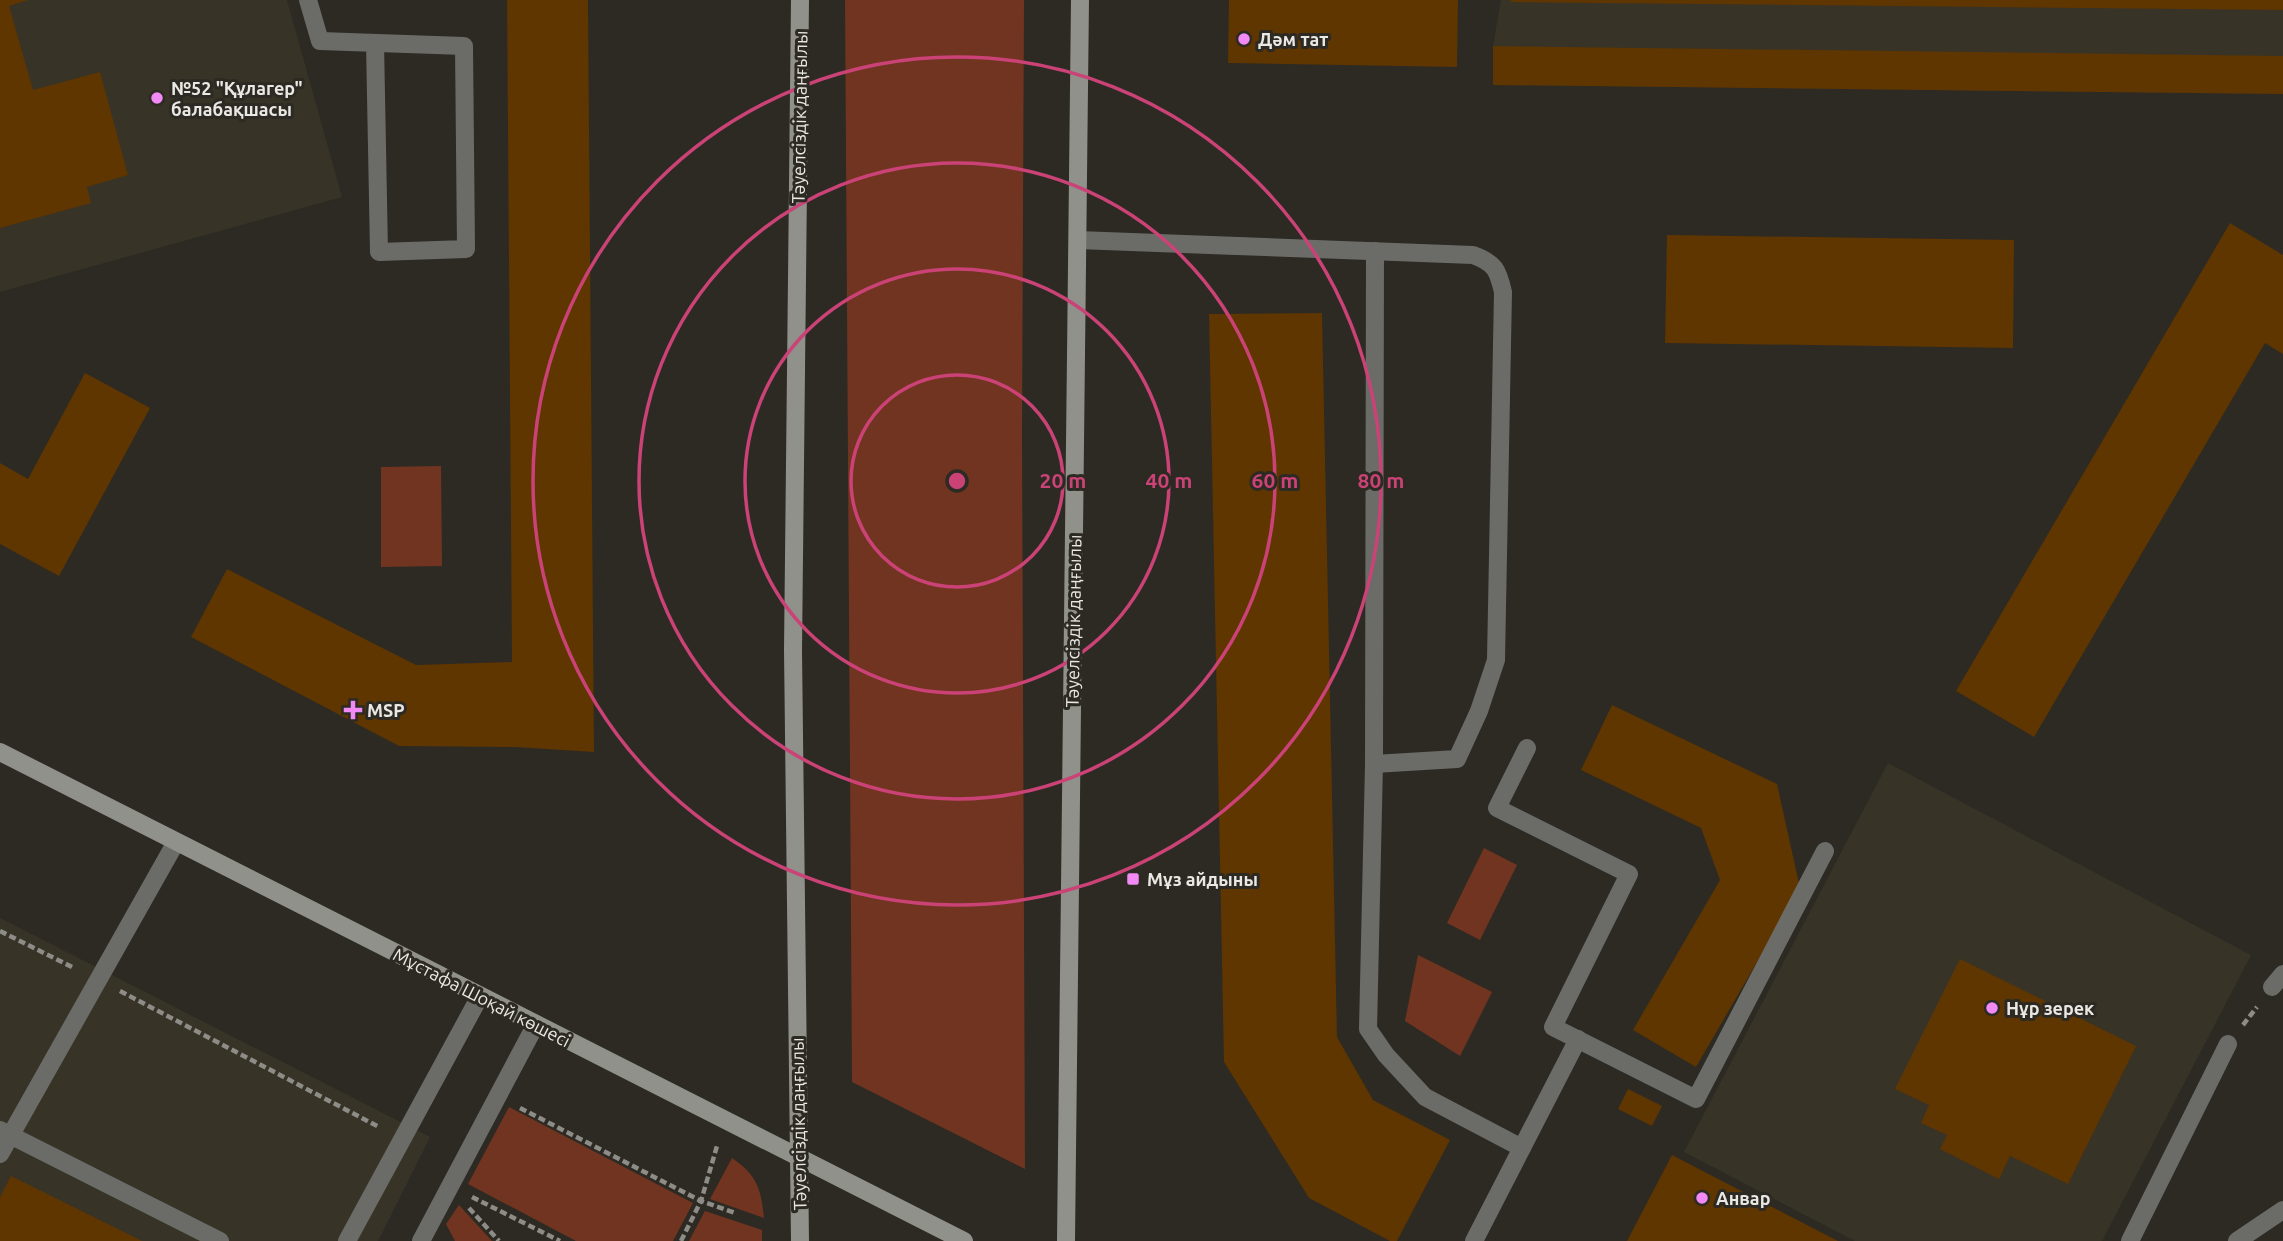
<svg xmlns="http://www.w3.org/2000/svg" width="2283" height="1241" font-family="Ubuntu,sans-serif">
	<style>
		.built { fill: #383327 }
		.green { fill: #713420 }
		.building { fill: #5f3500 }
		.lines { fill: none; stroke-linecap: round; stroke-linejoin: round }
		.path { stroke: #8e8c87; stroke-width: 4.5; stroke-dasharray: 7 3.5; stroke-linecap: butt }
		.lane { stroke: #6b6c68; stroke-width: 18 }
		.secondary { stroke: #90918b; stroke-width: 18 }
		.ring { fill: none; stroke: #ca4276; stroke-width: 3.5 }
		.poi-dot { fill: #f18af4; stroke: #2c2a23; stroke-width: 2.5 }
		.labels { text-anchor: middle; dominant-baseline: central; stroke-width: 6; stroke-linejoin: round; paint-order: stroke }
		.poi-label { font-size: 18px; font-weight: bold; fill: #eae8e4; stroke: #2c2a23; text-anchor: start }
		.street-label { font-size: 18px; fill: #eae8e4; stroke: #2c2a23 }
		.centre { fill: #ca4276; stroke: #2c2a23; stroke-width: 3.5 }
		.ring-label { font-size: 21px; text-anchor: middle; font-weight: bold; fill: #ca4276; stroke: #2c2a23; stroke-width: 6; stroke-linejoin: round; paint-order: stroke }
	</style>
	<rect width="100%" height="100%" fill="#2c2a23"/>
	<!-- built -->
	<g class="built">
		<path d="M0,0h287l55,197 -342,95z"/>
		<path d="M1501,0h782v94l-790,-9v-39z"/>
		<path d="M1888,763l363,192 -149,286h-247l-171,-89z"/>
		<path d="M0,918l430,219 -52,104h-378z"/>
	</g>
	<!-- green -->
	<g class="green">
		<path d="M845,0h179l-2,436 3,733 -173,-87z"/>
		<path d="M441,466l1,100 -61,1v-100z"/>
		<path d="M1484,848l33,17 -37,75 -33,-17z"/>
		<path d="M1418,955l74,37 -32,64 -55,-35z"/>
		<path d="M509,1107l184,96 -20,38h-97l-108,-57z"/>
		<path d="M732,1158c25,17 29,31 32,60l-54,-19z"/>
		<path d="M459,1205l33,36h-37l-9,-17z"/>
		<path d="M705,1211l57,19v11h-73z"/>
	</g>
	<!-- building -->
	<g class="building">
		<path d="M0,0h28l-19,6 24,84 67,-18 28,103 -41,12 4,16 -91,25z"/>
		<path d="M507,0h81l6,752 -79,-5 -116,-1 -208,-109 36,-68 189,96 96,-3z"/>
		<path d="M1229,0h229l-1,67 -229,-4z"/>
		<path d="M1511,0h772v10l-772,-8z"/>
		<path d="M1493,46l790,10v38l-790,-9z"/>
		<path d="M2230,223l53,32v99l-18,-11 -231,394 -78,-46z"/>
		<path d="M1667,235l347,5 -1,108 -348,-5z"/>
		<path d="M1322,313l15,724 36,63 77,40 -53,101h-7l-81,-43 -85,-136 -15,-748z"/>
		<path d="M85,373l65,35 -91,168 -59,-32v-81l28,16z"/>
		<path d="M1612,705l165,79 23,104 -104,179 -63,-37 87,-150 -19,-52 -120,-58z"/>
		<path d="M1960,959l176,87 -68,138 -58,-28 -11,23 -59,-30 7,-14 -26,-12 8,-18 -34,-16z"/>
		<path d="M1628,1089l34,17 -10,20 -34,-17z"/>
		<path d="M1672,1155l166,86h-211z"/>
		<path d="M11,1176l131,65h-142v-44z"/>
	</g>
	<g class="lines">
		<!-- path -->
		<g class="path">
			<path d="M0,931l74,37"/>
			<path d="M120,991l259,136"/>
			<path d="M2243,1025l14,-18"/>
			<path d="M520,1108l181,93 34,12"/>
			<path d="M472,1197l88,44"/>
			<path d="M469,1208l30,33"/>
			<path d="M681,1241l20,-40 16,-55"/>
		</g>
		<!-- lane -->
		<g class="lane">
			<path d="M308,0l12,41 144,5 2,203 -87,3 -4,-209"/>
			<path d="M1078,240l395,15c22,8 25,15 30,37l-7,368 -17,51 -22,48 -83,5"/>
			<path d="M1375,251l-1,513 -6,265 18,26 39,42 97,51"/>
			<path d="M1527,748l-30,60 132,66 -76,153 143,72 129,-248"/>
			<path d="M2272,987l11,-13"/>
			<path d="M0,1130l220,111"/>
			<path d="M0,1154l176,-312"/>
			<path d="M347,1241l133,-245"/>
			<path d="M421,1241l115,-217"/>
			<path d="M1474,1241l104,-202"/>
			<path d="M2130,1241l98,-197"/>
			<path d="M2237,1241l46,-31"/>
		</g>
		<!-- secondary -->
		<g class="secondary">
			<path d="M0,752l964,489"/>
			<path d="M800,1241l-7,-591 7,-650"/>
			<path d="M1066,1241l14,-1241"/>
		</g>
	</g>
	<!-- distance rings -->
	<g class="ring">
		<circle cx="957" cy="481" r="106"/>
		<circle cx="957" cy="481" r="212"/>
		<circle cx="957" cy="481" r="318"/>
		<circle cx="957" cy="481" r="424"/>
	</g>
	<!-- markers -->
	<g class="poi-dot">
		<circle cx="1244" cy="39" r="7"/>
		<circle cx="157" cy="98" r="7"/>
		<path d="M349.5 699.5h7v7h7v7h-7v7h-7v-7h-7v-7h7z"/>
		<rect x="1126" y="872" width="14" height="14" rx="3.5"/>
		<circle cx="1992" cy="1008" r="7"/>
		<circle cx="1702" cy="1198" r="7"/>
	</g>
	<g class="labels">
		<!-- poi labels -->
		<g class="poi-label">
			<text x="1258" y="39">Дәм тат</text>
			<text x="171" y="88">№52 "Құлагер"<tspan x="171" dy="21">балабақшасы</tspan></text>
			<text x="367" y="710">MSP</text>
			<text x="1147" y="879">Мұз айдыны</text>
			<text x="2006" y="1008">Нұр зерек</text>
			<text x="1716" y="1198">Анвар</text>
		</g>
		<!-- street labels -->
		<g class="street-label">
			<text transform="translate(799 117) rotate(-89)">Тәуелсіздік даңғылы</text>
			<text transform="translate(1073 621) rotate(-89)">Тәуелсіздік даңғылы</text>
			<text transform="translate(482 997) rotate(27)">Мұстафа Шоқай көшесі</text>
			<text transform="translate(798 1124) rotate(-91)">Тәуелсіздік даңғылы</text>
		</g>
	</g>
	<circle cx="957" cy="481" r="10" class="centre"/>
	<g class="ring-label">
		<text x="1063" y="488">20 m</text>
		<text x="1169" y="488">40 m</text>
		<text x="1275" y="488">60 m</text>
		<text x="1381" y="488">80 m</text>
	</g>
</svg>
